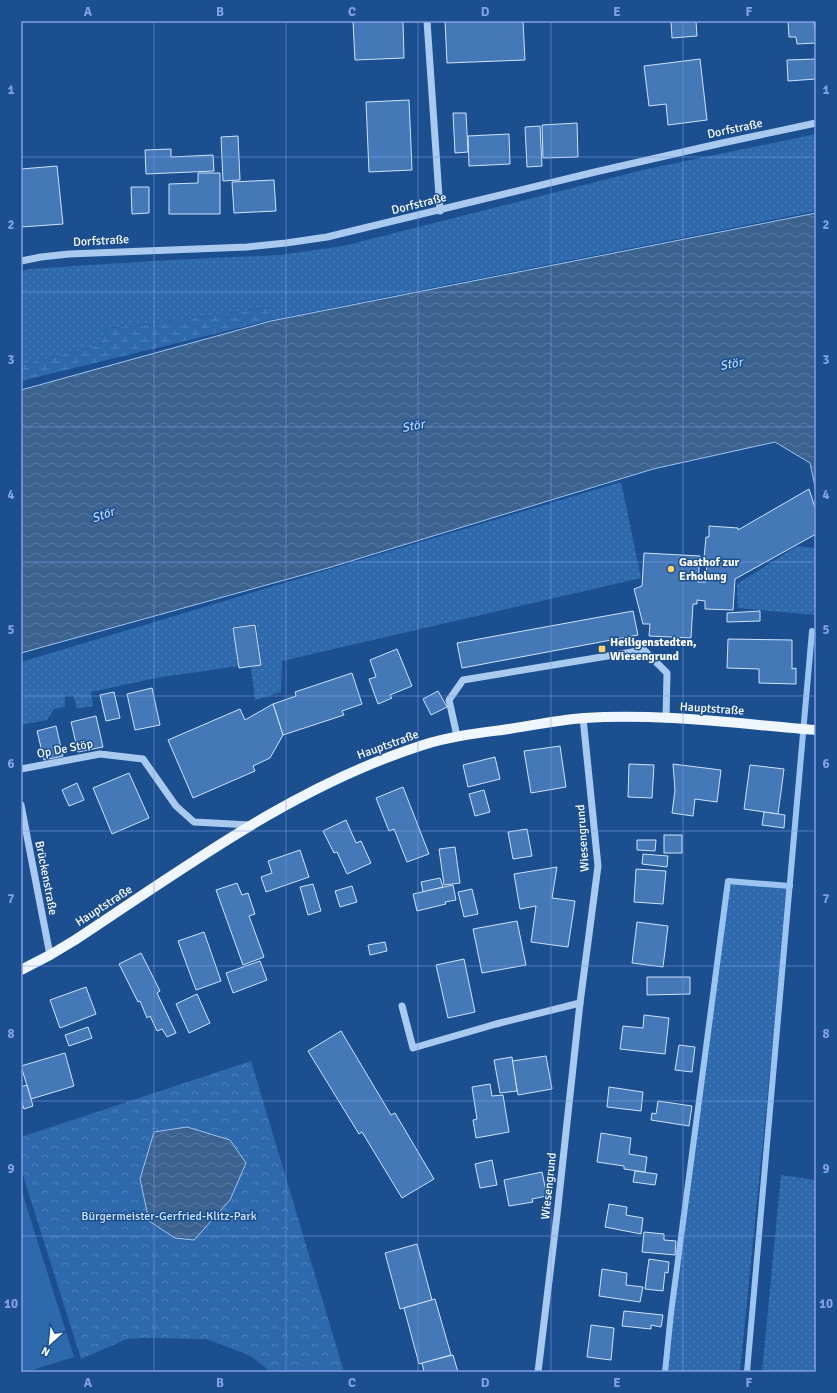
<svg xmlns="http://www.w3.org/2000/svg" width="837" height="1393" font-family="Signika,sans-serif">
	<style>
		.grass { fill: url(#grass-dots) }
		.forest { fill: url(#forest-crowns) }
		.wetland { fill: url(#wetland-marsh) }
		.pitch { fill: #2e69ad }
		.water { fill: url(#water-waves); stroke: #9cc4f0 }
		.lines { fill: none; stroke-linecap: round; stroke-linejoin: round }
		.stream { stroke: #9cc4f0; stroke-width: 6 }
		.building { fill: #4478b7; stroke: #cfe3fa }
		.minor { stroke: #a9c9ee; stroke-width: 7 }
		.major { stroke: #f0f6ff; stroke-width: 10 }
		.grid { fill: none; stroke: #839eea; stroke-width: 1; stroke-opacity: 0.55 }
		.poi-dot { fill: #ffd166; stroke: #1b4f8f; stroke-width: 1.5 }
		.labels { text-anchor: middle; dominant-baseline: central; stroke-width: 3; stroke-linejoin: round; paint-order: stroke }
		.street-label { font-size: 12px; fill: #fff; stroke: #1b4f8f }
		.poi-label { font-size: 12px; font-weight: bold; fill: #fff; stroke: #1b4f8f; text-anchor: start }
		.park-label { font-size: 12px; fill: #cfe3fa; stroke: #1b4f8f }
		.water-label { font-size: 13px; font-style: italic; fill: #b5d3f5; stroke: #1b4f8f }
		.neatline { fill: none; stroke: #839eea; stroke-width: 1.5 }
		.grid-label { font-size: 13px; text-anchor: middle; font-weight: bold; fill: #839eea }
	</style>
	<defs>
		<pattern id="grass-dots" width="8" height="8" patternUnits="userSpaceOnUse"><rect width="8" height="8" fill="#2e69ad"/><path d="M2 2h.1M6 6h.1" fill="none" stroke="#4d80b9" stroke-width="1.8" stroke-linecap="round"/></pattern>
		<pattern id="forest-crowns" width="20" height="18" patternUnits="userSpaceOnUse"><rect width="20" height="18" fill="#2e69ad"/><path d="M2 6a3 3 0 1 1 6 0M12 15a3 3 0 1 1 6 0" fill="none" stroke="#4d80b9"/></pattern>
		<pattern id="wetland-marsh" width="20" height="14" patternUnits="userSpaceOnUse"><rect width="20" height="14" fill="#2e69ad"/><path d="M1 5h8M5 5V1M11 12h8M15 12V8" fill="none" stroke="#4d80b9"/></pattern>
		<pattern id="water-waves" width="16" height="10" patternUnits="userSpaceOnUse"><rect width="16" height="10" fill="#3c6290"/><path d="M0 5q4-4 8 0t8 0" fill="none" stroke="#597aa1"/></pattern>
	</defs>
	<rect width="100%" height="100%" fill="#1b4f8f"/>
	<!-- grass -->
	<g class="grass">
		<path d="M816,134v77l-545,109 -3,-13 -129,19 -33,2 -6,17 -79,20v-94l8,-2 140,-9 111,-5 63,-9 304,-77z"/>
		<path d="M621,482l20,96 -359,83 -1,31 -26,8 -4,-33 11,-2 -6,-41 -24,3 6,39 -82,12 -65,14 2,14 -16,3 -4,-14 -8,1v11l-11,2 -7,11 -26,5v-63z"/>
		<path d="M797,546l19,2v67l-78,-7 -1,-24z"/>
		<path d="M730,883l58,6 -48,483h-73l6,-59z"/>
		<path d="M781,1175l35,5v192h-54z"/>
	</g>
	<!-- forest -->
	<path class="forest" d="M251,1061l93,311h-73l-22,-17 -43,-16 -63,-1 -16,1 -46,20 -60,-190v-32z"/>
	<!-- wetland -->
	<path class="wetland" d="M268,307l3,13 -250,61v-16l79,-20 6,-17 33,-2z"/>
	<!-- pitch -->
	<path class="pitch" d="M21,1189l53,168 -48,15h-5z"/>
	<!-- water -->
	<g class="water">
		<path d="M816,213v278l-6,-28 -35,-21 -122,27 -325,99 -307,85v-263l250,-69z"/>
		<path d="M187,1127l43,13 16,23 -16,37 -36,40 -19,-2 -26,-17 -9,-42 14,-47z"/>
	</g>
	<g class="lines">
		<!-- stream -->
		<g class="stream">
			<path d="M665,1372l6,-59 57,-432 62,5"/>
			<path d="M747,1372l65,-741"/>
		</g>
	</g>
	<!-- building -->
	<g class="building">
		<path d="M353,21h50l1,37 -49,2z"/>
		<path d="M445,21h78l2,39 -78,3z"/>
		<path d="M671,21h25l1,15 -25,2z"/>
		<path d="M788,21h26l2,22 -19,1 -1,-7h-7z"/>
		<path d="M700,59l7,61 -39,5 -2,-21 -17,2 -5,-40z"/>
		<path d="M816,59v20l-28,2 -1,-21z"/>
		<path d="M409,100l3,70 -43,2 -3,-70z"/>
		<path d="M453,113h13l2,39 -13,1z"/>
		<path d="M577,123l1,34 -35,1 -1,-33z"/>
		<path d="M540,126l2,40 -15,1 -2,-40z"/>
		<path d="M509,134l1,30 -41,2 -1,-30z"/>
		<path d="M238,136l2,44 -17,1 -2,-44z"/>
		<path d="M171,149v8l42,-2 1,16 -68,3 -1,-24z"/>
		<path d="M57,166l6,58 -42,3v-58z"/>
		<path d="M198,173h22v41h-51v-30l29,-1z"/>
		<path d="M274,180l2,31 -42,2 -2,-31z"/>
		<path d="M131,187h18v26l-17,1z"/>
		<path d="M809,489l7,22v23l-81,45 -2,31 -28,-1v-8l-8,-1v4h-4l-2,34 -42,-2 1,-12h-7l-9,-35 8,-3 2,-33 56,3 -2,26h8l1,-24h-3l2,-21h3v-11l29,2v2z"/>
		<path d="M633,611l5,24 -176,33 -5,-25z"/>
		<path d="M760,611v10l-33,1v-9z"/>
		<path d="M255,625l6,40 -22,3 -6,-40z"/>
		<path d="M728,639l64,1v29l4,-1v16l-37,-1v-14l-32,-1z"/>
		<path d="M397,649l15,37 -22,9 2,3 -14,6 -9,-25 7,-2 -6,-17z"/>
		<path d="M352,673l10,31 -20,7 2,4 -61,20 -10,-31 23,-8 -1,-4z"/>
		<path d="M152,688l8,37 -25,5 -8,-36z"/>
		<path d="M438,691l9,16 -16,8 -8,-16z"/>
		<path d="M114,692l6,26 -14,3 -6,-26z"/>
		<path d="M273,704l10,31 -13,23 -17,8 2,5 -62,27 -25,-58 72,-31 5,11z"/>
		<path d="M96,716l7,31 -25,5 -7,-30z"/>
		<path d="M56,726l7,30 -19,4 -7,-29z"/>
		<path d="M560,746l6,41 -35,6 -7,-42z"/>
		<path d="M495,757l5,22 -32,8 -5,-22z"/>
		<path d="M629,764l25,1 -2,33 -24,-1z"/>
		<path d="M673,764l48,6 -4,32 -22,-3 -2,17 -21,-3 3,-23z"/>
		<path d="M750,765l34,4 -6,45 -34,-5z"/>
		<path d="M129,773l20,45 -37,16 -19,-46z"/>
		<path d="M77,783l7,17 -15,6 -7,-16z"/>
		<path d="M403,787l26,67 -22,8 -13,-33 -5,2 -13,-33z"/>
		<path d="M484,790l6,22 -15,4 -6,-22z"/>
		<path d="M764,812l21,3 -1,13 -22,-3z"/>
		<path d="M346,820l10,23 5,-2 10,22 -24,11 -10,-22 -3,1 -11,-22z"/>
		<path d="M527,829l5,27 -19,3 -5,-27z"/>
		<rect x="664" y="835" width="18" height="18"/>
		<path d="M637,840h19l-1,11 -18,-1z"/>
		<path d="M455,847l5,36 -16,2 -5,-36z"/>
		<path d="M300,850l9,27 -43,15 -5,-15 11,-4 -4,-12z"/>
		<path d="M643,854l25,2 -1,11 -25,-3z"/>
		<path d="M557,867l-5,31 23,3 -7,46 -37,-5 5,-36 -16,3 -6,-35z"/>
		<path d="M636,869l30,2 -3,33 -29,-2z"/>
		<path d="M440,878l3,9 -20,5 -2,-10z"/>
		<path d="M237,883l5,12 6,-2 7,21 -6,2 15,41 -21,8 -27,-75z"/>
		<path d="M313,884l8,27 -13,4 -8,-28z"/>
		<path d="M453,885l3,15 -11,2 1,2 -29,7 -4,-17z"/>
		<path d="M352,886l5,16 -17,5 -5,-16z"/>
		<path d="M472,889l6,25 -14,3 -6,-25z"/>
		<path d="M517,921l9,44 -44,8 -9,-44z"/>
		<path d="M637,922l31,4 -5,41 -31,-4z"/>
		<path d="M204,932l17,49 -25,9 -18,-49z"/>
		<path d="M385,942l2,9 -17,4 -2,-10z"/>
		<path d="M141,953l19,38 -3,2 19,40 -9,4 -5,-8 -5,2 -7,-15 -3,2 -7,-17 -2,1 -19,-38z"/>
		<path d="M464,959l11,53 -27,6 -12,-53z"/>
		<path d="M260,961l7,19 -34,13 -7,-20z"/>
		<path d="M647,977h43v17l-43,1z"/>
		<path d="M86,987l10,27 -36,14 -10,-28z"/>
		<path d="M197,994l13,29 -21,10 -13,-29z"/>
		<path d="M644,1015l25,3 -4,36 -45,-5 3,-23 20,2z"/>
		<path d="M88,1027l4,11 -23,8 -4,-11z"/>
		<path d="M341,1031l50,84 4,-2 39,66 -32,19 -40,-66 -3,2 -51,-83z"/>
		<path d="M679,1045l16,2 -3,25 -17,-2z"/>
		<path d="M65,1053l9,33 -43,13 -10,-33z"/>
		<path d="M546,1056l6,33 -34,6 -6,-34z"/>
		<path d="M512,1057l5,34 -17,2 -6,-33z"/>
		<path d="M490,1084l2,12 11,-1 6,37 -33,6 -3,-18 4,-1 -5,-32z"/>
		<path d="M27,1085l6,21 -9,3 -3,-9v-13z"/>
		<path d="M609,1087l34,5 -2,19 -34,-4z"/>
		<path d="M658,1101l34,5 -3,20 -38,-6 1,-7 4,1z"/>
		<path d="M601,1133l30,5 -2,16 18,3 -2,15 -21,-3v-3l-27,-4z"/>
		<path d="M492,1160l5,25 -17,3 -5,-24z"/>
		<path d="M635,1171l22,3 -2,11 -22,-3z"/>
		<path d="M542,1172l5,24 -15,3 1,3 -24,4 -5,-26z"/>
		<path d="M609,1204l18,3 -1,8 17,3 -2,16 -36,-7z"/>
		<path d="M644,1232l20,2v6l12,1 -1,14 -33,-3z"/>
		<path d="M417,1244l15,56 -32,9 -15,-56z"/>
		<path d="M649,1259l20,3 -1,11 -3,-1 -2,19 -18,-2z"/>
		<path d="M602,1269l25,4 -1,12 17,2 -3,15 -41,-6z"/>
		<path d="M435,1299l16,56 -32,9 -15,-56z"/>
		<path d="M624,1311l39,4 -2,12 -10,-2v4l-29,-3z"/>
		<path d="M591,1325l23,3 -3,32 -24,-3z"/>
		<path d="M453,1355l5,17h-34l-2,-9z"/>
	</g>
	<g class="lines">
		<!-- minor -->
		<g class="minor">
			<path d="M427,21l13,190"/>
			<path d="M21,261l20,-4 28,-3 178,-7 39,-4 41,-6 268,-65 127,-29 94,-20"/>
			<path d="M457,736l-8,-36 14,-20 181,-30 23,23 -1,46"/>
			<path d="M21,769l79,-15 43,5 33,47 18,16 56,3"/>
			<path d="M21,805l29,150"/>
			<path d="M402,1006l11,42 83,-24 84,-21"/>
			<path d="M538,1372l19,-157 23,-212 18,-137 -15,-148"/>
		</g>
		<!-- major -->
		<path class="major" d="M21,970l29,-15 25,-15c111,-73 219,-154 348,-195 28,-9 57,-12 86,-16 25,-4 50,-9 75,-11 77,-5 155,6 232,12"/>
	</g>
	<!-- grid -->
	<path class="grid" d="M154,21v1351M286,21v1351M418,21v1351M551,21v1351M683,21v1351M21,157h795M21,292h795M21,427h795M21,562h795M21,696h795M21,831h795M21,966h795M21,1101h795M21,1236h795"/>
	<!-- markers -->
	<g class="poi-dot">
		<circle cx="671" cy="569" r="4"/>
		<rect x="598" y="645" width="8" height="8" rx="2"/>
	</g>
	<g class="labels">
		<!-- street labels -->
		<g class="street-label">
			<text transform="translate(735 129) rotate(-12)">Dorfstraße</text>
			<text transform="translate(419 204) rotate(-14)">Dorfstraße</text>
			<text transform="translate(101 241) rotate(-3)">Dorfstraße</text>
			<text transform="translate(712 709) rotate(4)">Hauptstraße</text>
			<text transform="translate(388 745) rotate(-20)">Hauptstraße</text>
			<text transform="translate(65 749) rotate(-11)">Op De Stöp</text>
			<text transform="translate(583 838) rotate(-94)">Wiesengrund</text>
			<text transform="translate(46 878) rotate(79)">Brückenstraße</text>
			<text transform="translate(104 906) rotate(-33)">Hauptstraße</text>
			<text transform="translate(549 1186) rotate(-84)">Wiesengrund</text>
		</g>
		<!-- poi labels -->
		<g class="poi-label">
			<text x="679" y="562">Gasthof zur<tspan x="679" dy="14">Erholung</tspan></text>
			<text x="610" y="642">Heiligenstedten,<tspan x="610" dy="14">Wiesengrund</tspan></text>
		</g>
		<!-- park labels -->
		<g class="park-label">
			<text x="169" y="1216">Bürgermeister-Gerfried-Klitz-Park</text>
		</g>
		<!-- water labels -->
		<g class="water-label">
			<text transform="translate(731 364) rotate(-11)">Stör</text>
			<text transform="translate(413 426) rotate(-11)">Stör</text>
			<text transform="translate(103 515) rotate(-20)">Stör</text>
		</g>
	</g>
	<!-- border -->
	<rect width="837" height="1393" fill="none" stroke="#1b4f8f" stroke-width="44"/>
	<!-- north arrow -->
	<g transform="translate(50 1343) rotate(207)" stroke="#1b4f8f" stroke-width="3" paint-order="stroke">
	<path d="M0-3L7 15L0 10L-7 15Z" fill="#ffffff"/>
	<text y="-6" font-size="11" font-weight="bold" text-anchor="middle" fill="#ffffff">N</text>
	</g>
	<rect x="22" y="22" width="793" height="1349" class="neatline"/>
	<g class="grid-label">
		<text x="88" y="16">A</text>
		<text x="220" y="16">B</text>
		<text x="352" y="16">C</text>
		<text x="485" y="16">D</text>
		<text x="617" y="16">E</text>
		<text x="749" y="16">F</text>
		<text x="11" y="94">1</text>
		<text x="826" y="94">1</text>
		<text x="11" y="229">2</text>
		<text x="826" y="229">2</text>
		<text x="11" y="364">3</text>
		<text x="826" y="364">3</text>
		<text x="11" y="499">4</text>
		<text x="826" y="499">4</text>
		<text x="11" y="634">5</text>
		<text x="826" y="634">5</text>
		<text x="11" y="768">6</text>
		<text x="826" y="768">6</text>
		<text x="11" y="903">7</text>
		<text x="826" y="903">7</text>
		<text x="11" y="1038">8</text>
		<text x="826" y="1038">8</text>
		<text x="11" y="1173">9</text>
		<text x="826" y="1173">9</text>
		<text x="11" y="1308">10</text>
		<text x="826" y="1308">10</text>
		<text x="88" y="1387">A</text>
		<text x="220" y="1387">B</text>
		<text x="352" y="1387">C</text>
		<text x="485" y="1387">D</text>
		<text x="617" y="1387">E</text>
		<text x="749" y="1387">F</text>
	</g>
</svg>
